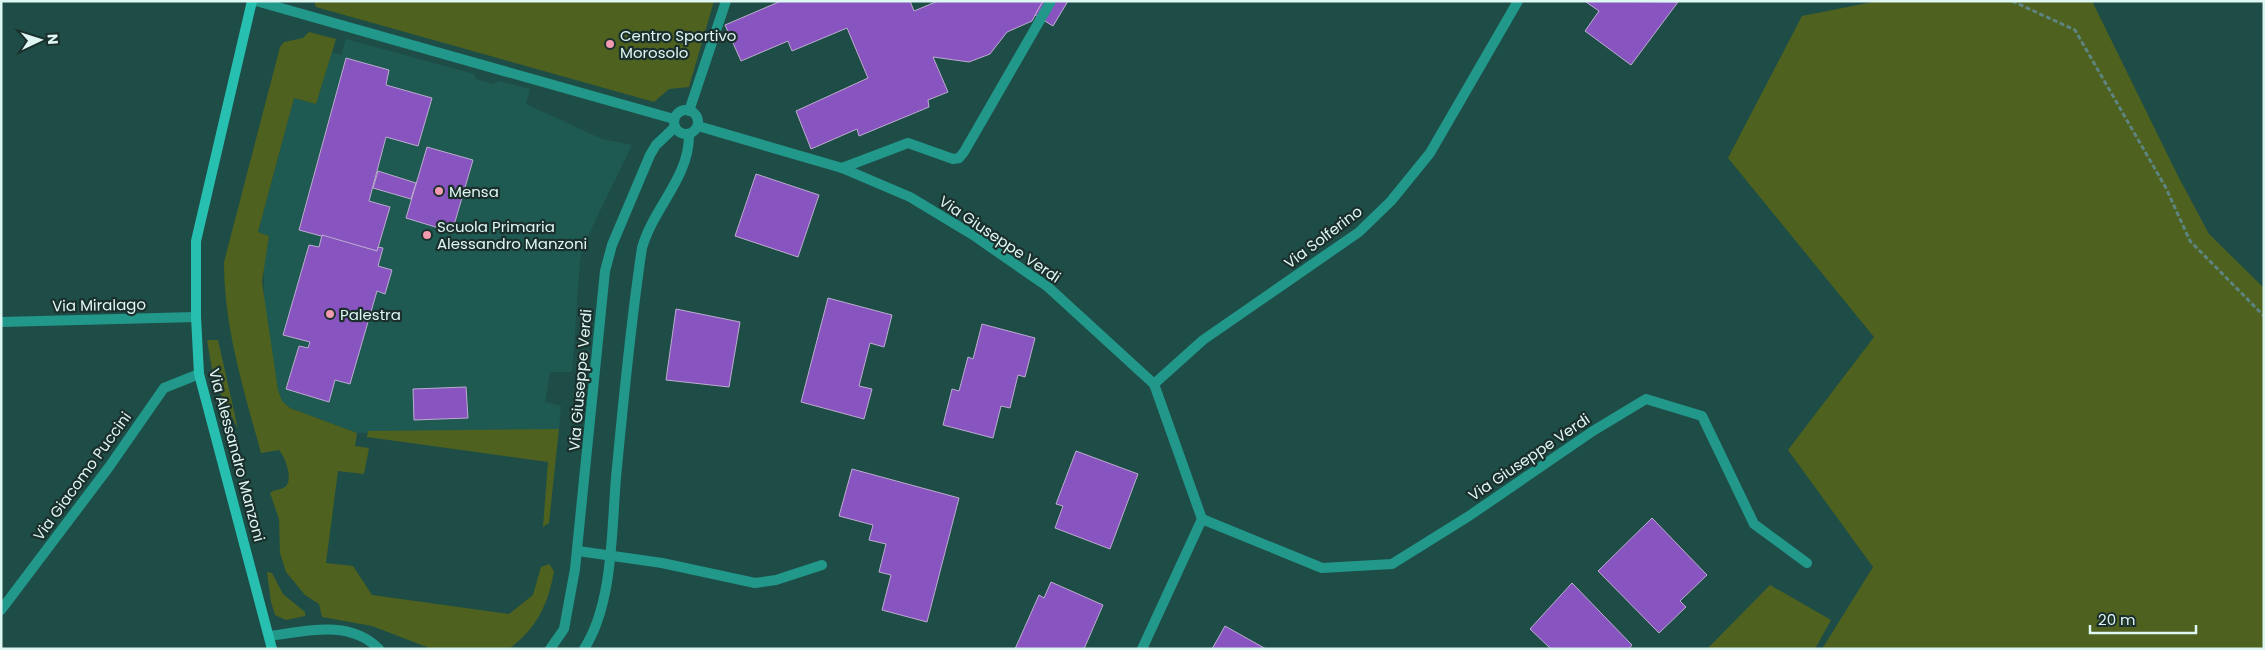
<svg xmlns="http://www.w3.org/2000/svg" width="2265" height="650" font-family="Poppins,sans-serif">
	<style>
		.built { fill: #1e5952 }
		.green { fill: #4e611e }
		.building { fill: #8854bf; stroke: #bcadd0 }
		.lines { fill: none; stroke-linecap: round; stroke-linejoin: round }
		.path { stroke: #5d847f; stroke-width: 3; stroke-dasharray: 5 2.5; stroke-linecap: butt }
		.lane { stroke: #22988b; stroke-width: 10 }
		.street { stroke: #22988b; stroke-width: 10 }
		.secondary { stroke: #27c0b0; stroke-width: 10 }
		.poi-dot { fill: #f29aaf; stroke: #1b2f2c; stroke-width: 2 }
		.labels { text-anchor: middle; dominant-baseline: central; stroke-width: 4.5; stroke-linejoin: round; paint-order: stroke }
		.poi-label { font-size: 15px; fill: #dff7f3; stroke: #1b2f2c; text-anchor: start }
		.street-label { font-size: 15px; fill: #dff7f3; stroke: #1b2f2c }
	</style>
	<rect width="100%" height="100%" fill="#1e4d47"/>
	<!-- built -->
	<path class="built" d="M346,39l128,35 2,5 17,5 6,-3 31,8 -4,15 76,35 30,6 -49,101 -3,15 -8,111h-22l-5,30 16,4 -2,23 -202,4 -67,-25 -8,-7 -4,-11 -14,-85v-40l5,-28 -11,-5 36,-134 22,6 15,-52 10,3z"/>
	<!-- green -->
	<g class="green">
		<path d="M314,1h400l-25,86 -20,2 -15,13 -338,-95z"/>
		<path d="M1878,1h214l86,175 31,58 55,54v361h-442l51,-82 -85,-117 86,-113 -146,-179 74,-142z"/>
		<path d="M309,32l27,7 -20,65 -22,-6 -36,134 11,4 -7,46 16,108 4,11 8,7 67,25 -2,13 14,2 -5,26 -26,-3 -12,92 27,3 19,29 137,19 24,-19 8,-28 8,-3 5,7c-6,34 -17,57 -45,78h-77l-60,-23 -50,-9 -3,-13 -14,-9 -19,-23 -6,-19 -1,-34 -9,-26c5,-4 10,-3 15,-6 9,-6 0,-31 -6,-37l-18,3c-17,-63 -37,-125 -37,-191l56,-215 4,-5 19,-4z"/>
		<path d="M207,340h11l20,89 -24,-48z"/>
		<path d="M559,429l-10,94 -6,4 5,-65 -181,-25 1,-6z"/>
		<path d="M267,572l5,1 11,21 22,18v4l-19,4 -11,-5 -4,-13z"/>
		<path d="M1770,585l61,35 -16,29h-108z"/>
	</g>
	<!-- building -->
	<g class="building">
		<path d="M781,1h129l4,10 24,-10h105l-11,20 -25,11 -17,22 -21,8 -36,-5 15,35 -20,8 1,7 -70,29 -2,-7 -46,20 -15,-38 72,-33 -21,-50 -55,23 -4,-10 -47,20 -16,-36z"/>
		<path d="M1043,1h25l-15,25 -18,-11z"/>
		<path d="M1586,2l1,-1 91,1 -47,63 -46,-34 14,-20z"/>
		<path d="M346,58l43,12 -3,15 46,13 -14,48 -32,-9 -17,64 21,6 -13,44 -78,-21z"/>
		<path d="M427,147l46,13 -21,72 -46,-14z"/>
		<path d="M378,171l38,12 -5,16 -38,-11z"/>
		<path d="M756,174l63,21 -21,62 -63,-21z"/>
		<path d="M322,235l55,16 1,-4 5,1 -5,18 14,4 -7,24 -8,-3 -27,93 -15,-4 -6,22 -43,-13 13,-43 9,2 2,-6 -27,-7 26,-90 10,2z"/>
		<path d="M828,298l64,17 -8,32 -14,-4 -11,43 13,3 -8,30 -63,-17z"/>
		<path d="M676,309l64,13 -11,65 -63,-7z"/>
		<path d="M982,324l53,14 -10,39 -7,-2 -8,33 -9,-2 -8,32 -50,-13 9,-36 7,2 9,-34 5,2z"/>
		<path d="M466,387l2,31 -54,2 -1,-31z"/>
		<path d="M1076,451l62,23 -28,75 -55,-21 8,-22 -7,-2z"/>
		<path d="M852,469l107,29 -32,124 -45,-12 9,-35 -12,-3 7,-28 -17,-4 4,-15 -34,-9z"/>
		<path d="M1652,518l55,57 -27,26 6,6 -27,26 -61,-62z"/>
		<path d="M1051,582l52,23 -19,44h-69l24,-54 5,3z"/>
		<path d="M1572,583l60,62 -3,4h-78l-21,-20z"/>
		<path d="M1225,626l41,23h-54z"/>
	</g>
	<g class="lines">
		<!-- path -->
		<path class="path" d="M2012,1l63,29 91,158 24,53 74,75"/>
		<!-- lane -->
		<g class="lane">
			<path d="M689,111l37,-110"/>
			<path d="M842,168l66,-25 45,16 6,-1 5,-6 87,-151"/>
		</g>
		<!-- street -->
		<g class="street">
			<path d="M256,1l418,118"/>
			<circle cx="686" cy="122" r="12"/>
			<path d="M698,126l144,42 68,29 63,38 75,52 106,97 48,135 -60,130"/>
			<path d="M1,322l195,-5"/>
			<path d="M1154,384l49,-44 156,-108 32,-31 39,-48 88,-152"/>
			<path d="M1202,519l120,49 70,-4 77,-48 124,-85 53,-32 56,17 52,108 53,39"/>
			<path d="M578,551l84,12 93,20 21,-3 46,-15"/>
			<path d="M1,610l108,-143 55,-79 35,-14"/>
			<path d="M270,636c36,-5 80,-17 109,13"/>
			<path d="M550,649l14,-20 11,-60 30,-298 7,-26 38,-90 6,-10 19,-18"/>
			<path d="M584,649c31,-48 27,-126 33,-182 7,-73 14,-147 25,-219 11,-40 48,-71 47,-114"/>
		</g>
		<!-- secondary -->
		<path class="secondary" d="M252,1l-56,240v76l3,57 73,275"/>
	</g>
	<!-- markers -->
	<g class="poi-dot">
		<circle cx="610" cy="44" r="5"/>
		<circle cx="439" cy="191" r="5"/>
		<circle cx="427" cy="235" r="5"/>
		<circle cx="330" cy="314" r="5"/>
	</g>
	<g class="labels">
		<!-- poi labels -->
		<g class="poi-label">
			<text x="620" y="35">Centro Sportivo<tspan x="620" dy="17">Morosolo</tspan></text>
			<text x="449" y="191">Mensa</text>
			<text x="437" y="226">Scuola Primaria<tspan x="437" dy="17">Alessandro Manzoni</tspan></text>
			<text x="340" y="314">Palestra</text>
		</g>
		<!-- street labels -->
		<g class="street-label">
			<text transform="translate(1323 237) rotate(-37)">Via Solferino</text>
			<text transform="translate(1000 239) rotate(34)">Via Giuseppe Verdi</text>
			<text transform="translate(99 305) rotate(-1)">Via Miralago</text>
			<text transform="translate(580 380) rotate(-85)">Via Giuseppe Verdi</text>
			<text transform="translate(237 455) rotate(75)">Via Alessandro Manzoni</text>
			<text transform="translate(1529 457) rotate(-34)">Via Giuseppe Verdi</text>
			<text transform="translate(82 476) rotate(-54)">Via Giacomo Puccini</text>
		</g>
	</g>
	<!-- border -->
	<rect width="2265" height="650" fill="none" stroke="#dff7f3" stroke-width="5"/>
	<!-- north arrow -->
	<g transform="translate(40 40) rotate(86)" stroke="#1b2f2c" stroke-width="4" paint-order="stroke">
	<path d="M0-4L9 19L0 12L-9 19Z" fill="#dff7f3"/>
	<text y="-8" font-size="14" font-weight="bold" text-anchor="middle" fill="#dff7f3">N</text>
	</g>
	<!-- scale -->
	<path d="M2090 625v8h106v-8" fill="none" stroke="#dff7f3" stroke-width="2.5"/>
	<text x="2098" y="625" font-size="15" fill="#dff7f3" stroke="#1b2f2c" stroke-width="4" paint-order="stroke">20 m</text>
</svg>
